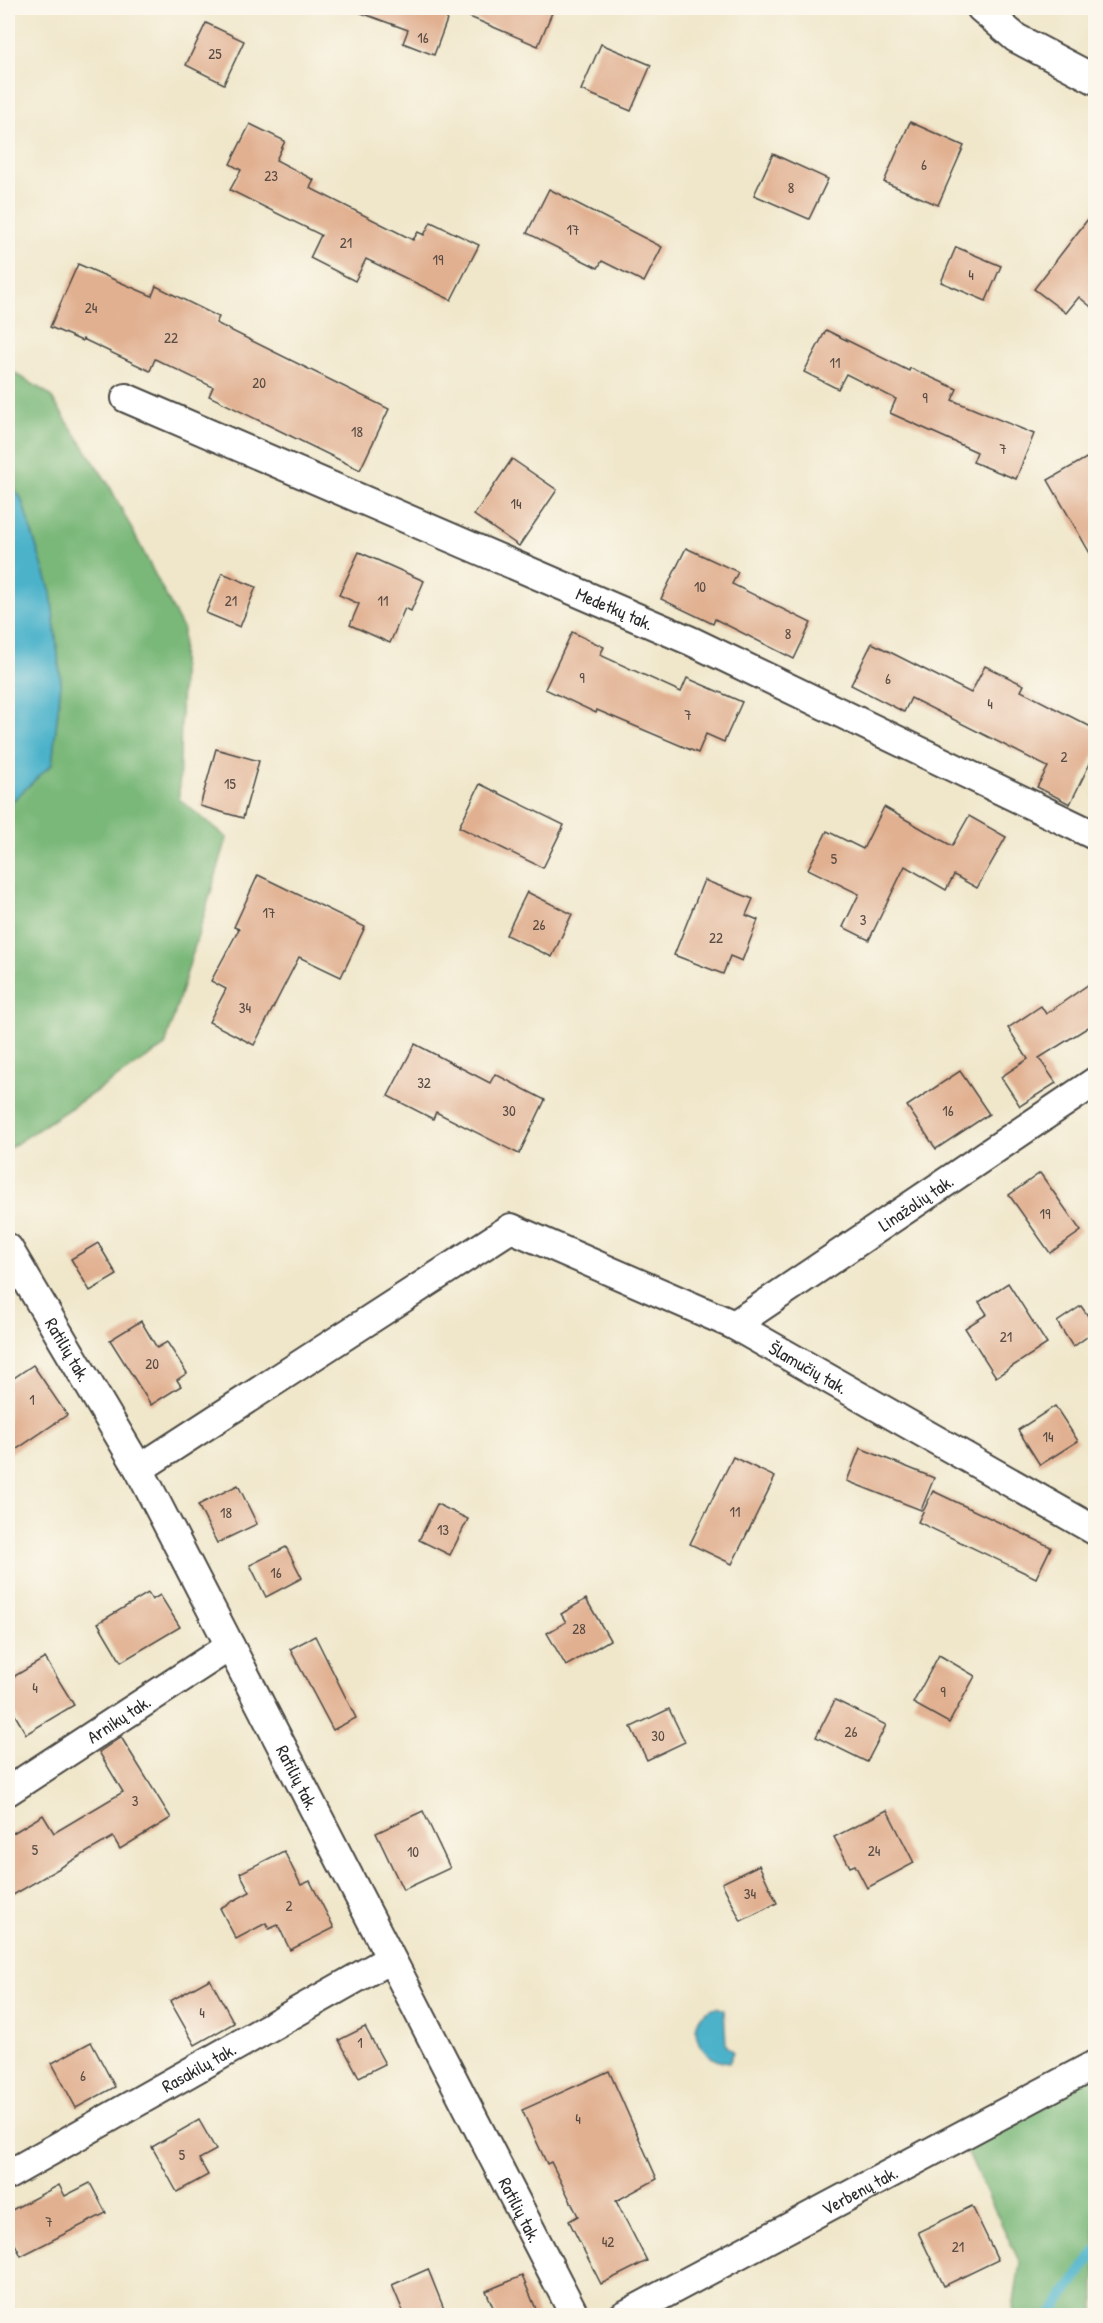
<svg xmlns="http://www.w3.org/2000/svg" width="1103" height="2323" font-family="'Patrick Hand',sans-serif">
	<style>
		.forest { fill: #7ab879; stroke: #527252; stroke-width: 1.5 }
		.water { fill: #4bb2ca; stroke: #3b6e7a; stroke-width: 1.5 }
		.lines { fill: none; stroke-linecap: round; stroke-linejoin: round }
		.stream { stroke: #4bb2ca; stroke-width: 10 }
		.building { fill: #e1b091 }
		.street-casing { stroke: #494743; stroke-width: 32 }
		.street { stroke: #fff; stroke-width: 28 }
		.labels { text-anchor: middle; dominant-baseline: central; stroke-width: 4.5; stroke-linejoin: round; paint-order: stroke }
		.number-label { font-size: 15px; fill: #584c44 }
		.street-label { font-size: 18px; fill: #2b2b2b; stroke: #fbf7ec }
	</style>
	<rect width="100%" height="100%" fill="#fbf7ec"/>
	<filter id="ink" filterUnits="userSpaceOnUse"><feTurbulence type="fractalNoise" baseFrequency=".0167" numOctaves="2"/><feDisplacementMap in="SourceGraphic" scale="12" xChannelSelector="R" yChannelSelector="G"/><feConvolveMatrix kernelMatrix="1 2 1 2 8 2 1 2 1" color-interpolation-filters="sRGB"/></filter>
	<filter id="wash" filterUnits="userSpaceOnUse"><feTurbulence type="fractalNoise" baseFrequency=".008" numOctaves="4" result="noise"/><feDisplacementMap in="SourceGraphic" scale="24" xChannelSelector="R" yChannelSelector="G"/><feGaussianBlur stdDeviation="1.35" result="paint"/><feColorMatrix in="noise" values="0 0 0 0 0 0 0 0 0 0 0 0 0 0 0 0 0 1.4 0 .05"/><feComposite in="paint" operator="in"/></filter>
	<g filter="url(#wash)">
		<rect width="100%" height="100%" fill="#f0e7cb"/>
		<!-- forest -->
		<g class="forest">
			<path d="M8,369l41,25 60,91 74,144 -4,170 48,39 -62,208 -157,103v-344l44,-41 9,-81 -10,-90 -30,-95 -13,-17z"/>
			<path d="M1095,2073v242h-83l8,-52 -54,-114z"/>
		</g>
		<!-- water -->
		<g class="water">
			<path d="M8,481l13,17 30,95 10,90 -9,81 -44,41z"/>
			<path d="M717,2007l7,3 2,35 8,7 -5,11c-33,-2 -48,-47 -12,-56z"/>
		</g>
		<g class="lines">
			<!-- stream -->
			<path class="stream" d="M1050,2316l46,-66"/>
		</g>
		<g id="blocks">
			<!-- building -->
			<g class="building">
				<path d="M357,8h197l-16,38 -87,-37 -17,46 -31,-12 5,-13 -52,-19z"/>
				<path d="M206,23l38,18 -20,43 -38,-19z"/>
				<path d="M601,44l50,21 -20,46 -50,-21z"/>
				<path d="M910,122l54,24 -26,59 -54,-23z"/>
				<path d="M250,124l35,17 -9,19 38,20 -4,8 103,52 5,-8 6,3 7,-13 48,23 -28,55 -85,-41 -11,22 -45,-23 11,-23 -91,-45 11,-20 -11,-6z"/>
				<path d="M773,154l55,25 -19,40 -55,-24z"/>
				<path d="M549,189l113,58 -18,35 -42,-21 -4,7 -71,-35z"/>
				<path d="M1095,210v100l-16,-13 -13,16 -32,-24z"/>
				<path d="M956,247l45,19 -15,35 -45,-19z"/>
				<path d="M78,264l74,32 4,-10 63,31 -3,6 173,86 -29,61 -151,-74 4,-9 -58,-28 -5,12 -67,-32 -1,2 -32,-14z"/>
				<path d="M826,330l83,41 1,-3 47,21 -5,11 82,34 -18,45 -43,-17 4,-10 -87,-39 6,-14 -50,-25 -8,15 -34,-17z"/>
				<path d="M1095,453v109l-47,-82z"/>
				<path d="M512,459l45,31 -38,56 -45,-31z"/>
				<path d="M686,548l52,24 -6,12 79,39 -17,36 -79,-40 -2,5 -52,-25z"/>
				<path d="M359,552l65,29 -13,30 -6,-3 -15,35 -40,-18 9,-21 -20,-9z"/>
				<path d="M222,573l34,14 -16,40 -34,-14z"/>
				<path d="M572,632l32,15 -4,8 81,37 6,-14 55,24 -18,40 -18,-8 -8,19 -101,-43 -1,3 -51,-24z"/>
				<path d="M872,643l99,50 14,-27 39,19 -3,6 74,38v24l-25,51 -33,-17 11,-20 -137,-69 -7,14 -53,-27z"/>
				<path d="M216,749l43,12 -16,57 -43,-12z"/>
				<path d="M480,784l84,41 -21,43 -84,-41z"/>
				<path d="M884,807l68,39 17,-30 37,21 -29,51 -23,-13 -8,15 -41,-24 -36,74 -26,-13 16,-33 -51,-25 19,-38 36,18z"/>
				<path d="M258,875l107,52 -24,50 -42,-20 -45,88 -45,-23 17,-33 -15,-8 28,-52 -5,-2z"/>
				<path d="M704,880l49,19 -7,16 12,5 -16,41 -12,-5 -7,18 -49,-19z"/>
				<path d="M527,892l45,22 -20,43 -46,-22z"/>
				<path d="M1095,980v43l-56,35 17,25 -36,23 -19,-29 27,-18 -20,-31 33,-22 5,8z"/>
				<path d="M415,1044l75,39 5,-9 50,26 -26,54 -83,-42 -3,7 -45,-23z"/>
				<path d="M960,1071l29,43 -53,35 -29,-43z"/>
				<path d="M1040,1173l41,58 -31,22 -41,-58z"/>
				<path d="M98,1243l19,32 -27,16 -19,-32z"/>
				<path d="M1008,1283l39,61 -51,33 -31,-49 22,-14 -8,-12z"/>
				<path d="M1081,1306l14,20v5l-22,16 -16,-25z"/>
				<path d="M141,1321l16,27 10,-6 20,31 -10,7 4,6 -30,19 -41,-65z"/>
				<path d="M33,1365l34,50 -59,40v-73z"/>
				<path d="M1055,1406l23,35 -38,24 -22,-35z"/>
				<path d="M860,1448l74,30 -13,32 -74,-29z"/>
				<path d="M733,1457l42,20 -43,87 -42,-20z"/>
				<path d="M238,1485l19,39 -40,19 -19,-38z"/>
				<path d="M933,1491l118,56 -15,31 -118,-56z"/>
				<path d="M437,1504l31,15 -18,36 -31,-15z"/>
				<path d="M286,1547l16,31 -36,19 -16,-32z"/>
				<path d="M148,1593l4,7 8,-5 20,32 -59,35 -23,-39z"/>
				<path d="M586,1599l24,41 -44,26 -19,-33 19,-11 -5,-8z"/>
				<path d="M315,1636l41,82 -23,12 -43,-81z"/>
				<path d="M939,1655l36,21 -26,47 -36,-20z"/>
				<path d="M45,1658l29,47 -48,29 -18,-31v-23z"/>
				<path d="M835,1700l51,25 -19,37 -51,-25z"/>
				<path d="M669,1709l16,33 -38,18 -16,-33z"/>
				<path d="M121,1737l50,81 -51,31 -7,-12 -105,61v-62l35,-21 11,18 69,-41 -24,-40z"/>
				<path d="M887,1810l27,53 -47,25 -12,-23 -5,2 -16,-30z"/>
				<path d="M423,1811l27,57 -47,22 -27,-57z"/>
				<path d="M284,1851l17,34 9,-4 24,47 -44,22 -12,-25 -9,4 -3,-6 -30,16 -16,-31 30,-16 -10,-19z"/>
				<path d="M759,1865l18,38 -36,18 -19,-38z"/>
				<path d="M210,1979l24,44 -39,22 -25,-44z"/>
				<path d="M365,2027l20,37 -26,13 -20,-37z"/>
				<path d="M91,2042l24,45 -39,21 -24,-45z"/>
				<path d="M609,2071l48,108 -41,22 31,60 -46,23 -32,-63 9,-5 -27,-54 -4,2 -25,-54z"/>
				<path d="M199,2120l17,30 -17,9 9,16 -31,17 -25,-45z"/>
				<path d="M90,2183l16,30 -85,43 -13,-26v-18l51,-27 6,11z"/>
				<path d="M972,2206l26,54 -54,26 -26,-54z"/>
				<path d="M428,2269l16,40 -15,7h-24l-13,-31z"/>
				<path d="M522,2276l17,40h-42l-11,-25z"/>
			</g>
		</g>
	</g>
	<g filter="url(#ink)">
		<use href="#blocks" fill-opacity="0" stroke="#494743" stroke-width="1.5"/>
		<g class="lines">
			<!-- street casing -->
			<g class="street-casing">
				<g id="street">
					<path d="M981,8l35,30 80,42"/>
					<path id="s1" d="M126,398l565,243 405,195"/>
					<path id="s2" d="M8,1248l131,221 436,847"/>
					<path id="s3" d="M734,1325l362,-244"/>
					<path id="s4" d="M139,1469l372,-241 223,97 362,206"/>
					<path id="s5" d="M8,1791l222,-145"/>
					<path id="s6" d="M8,2175l382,-216"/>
					<path id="s7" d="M623,2316l473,-252"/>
				</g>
			</g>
			<!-- street -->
			<use href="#street" class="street"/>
		</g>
	</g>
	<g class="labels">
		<!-- number labels -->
		<g class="number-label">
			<text x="423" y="37">16</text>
			<text x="215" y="53">25</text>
			<text x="924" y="164">6</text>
			<text x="271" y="175">23</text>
			<text x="791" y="187">8</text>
			<text x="573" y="229">17</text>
			<text x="346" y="242">21</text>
			<text x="438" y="259">19</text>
			<text x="971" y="274">4</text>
			<text x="91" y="307">24</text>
			<text x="171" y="337">22</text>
			<text x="835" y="362">11</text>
			<text x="259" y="382">20</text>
			<text x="925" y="397">9</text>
			<text x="357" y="431">18</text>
			<text x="1003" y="448">7</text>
			<text x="516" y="503">14</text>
			<text x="700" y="586">10</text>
			<text x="231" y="600">21</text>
			<text x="383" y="600">11</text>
			<text x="788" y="633">8</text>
			<text x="582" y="677">9</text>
			<text x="888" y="678">6</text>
			<text x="990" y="703">4</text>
			<text x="688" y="714">7</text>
			<text x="1064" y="756">2</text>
			<text x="230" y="783">15</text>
			<text x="834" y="858">5</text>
			<text x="269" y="912">17</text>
			<text x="863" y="919">3</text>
			<text x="539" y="924">26</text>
			<text x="716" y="937">22</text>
			<text x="245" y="1007">34</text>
			<text x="424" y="1082">32</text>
			<text x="509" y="1110">30</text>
			<text x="948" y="1110">16</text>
			<text x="1045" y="1213">19</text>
			<text x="1006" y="1336">21</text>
			<text x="152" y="1363">20</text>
			<text x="32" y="1399">1</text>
			<text x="1048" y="1436">14</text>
			<text x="735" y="1511">11</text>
			<text x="226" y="1512">18</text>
			<text x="443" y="1529">13</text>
			<text x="276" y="1572">16</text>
			<text x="579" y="1628">28</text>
			<text x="35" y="1687">4</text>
			<text x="943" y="1691">9</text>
			<text x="851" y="1731">26</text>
			<text x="658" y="1735">30</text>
			<text x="135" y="1800">3</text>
			<text x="35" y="1849">5</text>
			<text x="874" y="1850">24</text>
			<text x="413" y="1851">10</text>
			<text x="750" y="1893">34</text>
			<text x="289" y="1905">2</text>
			<text x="202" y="2012">4</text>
			<text x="360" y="2042">1</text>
			<text x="83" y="2075">6</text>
			<text x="578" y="2118">4</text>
			<text x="182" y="2154">5</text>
			<text x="49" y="2221">7</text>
			<text x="608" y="2241">42</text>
			<text x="958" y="2246">21</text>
		</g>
		<!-- street labels -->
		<g class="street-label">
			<text stroke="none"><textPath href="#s1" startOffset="532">Medetkų tak.</textPath></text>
			<text stroke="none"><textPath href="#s3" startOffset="219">Linažolių tak.</textPath></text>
			<text stroke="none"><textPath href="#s2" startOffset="118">Ratilių tak.</textPath></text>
			<text stroke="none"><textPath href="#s4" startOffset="772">Šlamučių tak.</textPath></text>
			<text stroke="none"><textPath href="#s5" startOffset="132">Arnikų tak.</textPath></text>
			<text stroke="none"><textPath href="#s2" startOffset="604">Ratilių tak.</textPath></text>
			<text stroke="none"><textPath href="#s6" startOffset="219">Rasakilų tak.</textPath></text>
			<text stroke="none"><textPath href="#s7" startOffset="268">Verbenų tak.</textPath></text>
			<text stroke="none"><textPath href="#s2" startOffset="1090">Ratilių tak.</textPath></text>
		</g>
	</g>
	<!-- margin -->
	<rect width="1103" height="2323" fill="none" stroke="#fbf7ec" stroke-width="30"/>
</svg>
